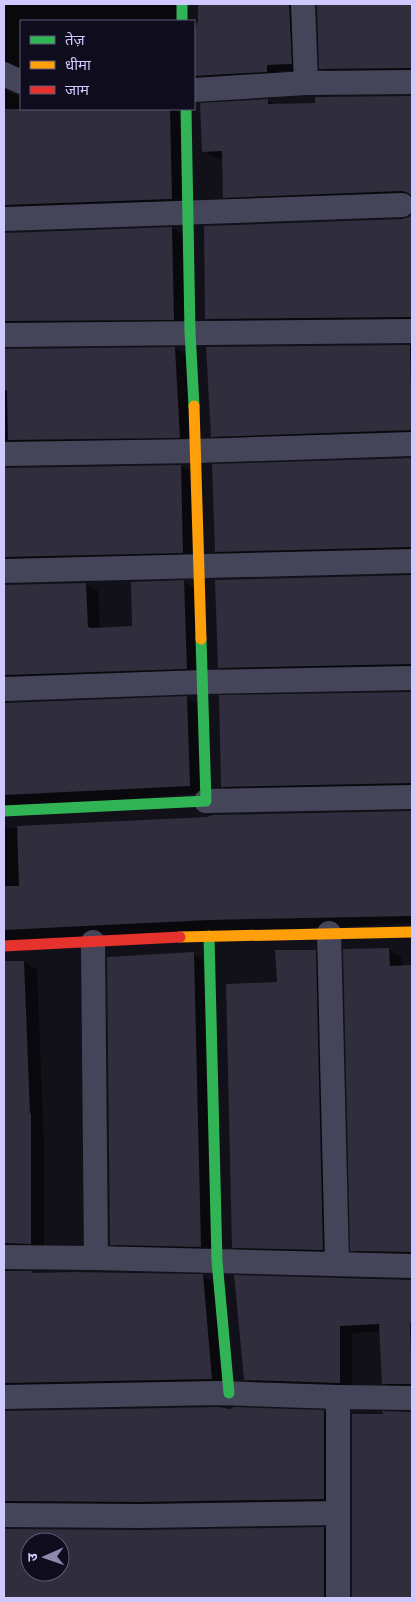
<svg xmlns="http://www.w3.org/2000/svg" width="416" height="1602" font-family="Karla,'Noto Sans Devanagari',sans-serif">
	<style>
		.shadow { fill: #0007; fill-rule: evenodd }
		.building { fill: #302d3c; fill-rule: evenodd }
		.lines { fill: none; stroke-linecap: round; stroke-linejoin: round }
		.street { stroke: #45455a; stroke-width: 24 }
		.fast { stroke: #30b455; stroke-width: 11 }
		.slow { stroke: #ff9f0a; stroke-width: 11 }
		.jam { stroke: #e5322d; stroke-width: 11 }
	</style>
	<rect width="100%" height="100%" fill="#121019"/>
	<!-- shadow -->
	<g class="shadow">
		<path d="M4,4h177l-2,17h-158v47l-4,-1 -9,3 -4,6z"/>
		<path d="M199,4h105v67h-25l1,7 -86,15v-61l2,-2 3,-9z"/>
		<path d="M318,4h94v71l-79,1 -13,-8z"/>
		<path d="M4,87l3,5 14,5v12h164l-1,97 -180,15z"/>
		<path d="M412,97v101l-175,6 -13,-7 -1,-39h-7l-12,-7 64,-51 7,5 41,-1v-6z"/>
		<path d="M412,215v109l-193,2 -12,-7z"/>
		<path d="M172,228l13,7 1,91 -182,12v-106l1,2z"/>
		<path d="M412,346v91l-187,6 -13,-7 -4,-88z"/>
		<path d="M4,348v2l171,-2 12,8 5,88 -188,13z"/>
		<path d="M412,459v95l-184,5 -12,-8 -3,-86z"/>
		<path d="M180,466l13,7 2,86 -191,15v-107l1,2z"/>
		<path d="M412,576v95l-180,3 -13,-7 -2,-86z"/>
		<path d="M184,582l12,7 3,86 -195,17v-108v2l82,-2 12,7 2,37 34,-1z"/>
		<path d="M412,693v97l-177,3 -13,-7 -2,-89z"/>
		<path d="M187,698l13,7 2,88 -198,16v-108l1,3z"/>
		<path d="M412,812v111l-408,22v-117l203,-10 6,-2z"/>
		<path d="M388,949l13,8 1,10 10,-1v292l-48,-1 -12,-7z"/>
		<path d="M315,951l13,7 7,299 -89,-3 -12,-7z"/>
		<path d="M193,954l13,7 7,292 -90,-2 -12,-7z"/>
		<path d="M24,962l13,7 7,182v99l-40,10v-297z"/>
		<path d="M4,1270v2h28l4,3 166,1 13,7 9,103 -220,13z"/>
		<path d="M235,1277l177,4v110l-17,-1 -12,-7 -2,-52 -29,2v57l-95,-3 -12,-8z"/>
		<path d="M4,1410l1,2 225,-2 94,2 12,7v87l-332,12z"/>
		<path d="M384,1413h28v185h-59v-183h31z"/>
		<path d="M4,1528v2l137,1 183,-3 12,7v63h-332zM30,1542h30v30h-30z"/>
	</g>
	<!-- building -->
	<g class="building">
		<path d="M198,4h91l3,60 -25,1v7l-73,4v-45l4,-10z"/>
		<path d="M317,4h95v64l-93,1z"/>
		<path d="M412,96v100l-4,-3 -6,-2 -179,7 -1,-47 -20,1 -2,-49 68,-4v5l47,-1v-6z"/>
		<path d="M4,109h166l2,90 -168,6z"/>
		<path d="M412,214v103l-207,2 -1,-93 198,-7 7,-2z"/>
		<path d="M172,227l2,93 -170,1v-88z"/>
		<path d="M410,345l2,85 -201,7 -5,-90z"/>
		<path d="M175,347l5,91 -172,2 -1,-50h-3v-41z"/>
		<path d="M412,458v89l-197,5 -3,-88z"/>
		<path d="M181,465l2,88 -179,4v-89z"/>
		<path d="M412,575v89l-194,4 -3,-88z"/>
		<path d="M184,580l3,89 -183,6v-90l82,-2 2,44 4,1 40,-2 -1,-44z"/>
		<path d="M412,692v91l-191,4 -2,-92z"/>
		<path d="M187,696l3,90 -186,9v-92z"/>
		<path d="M412,811v105l-203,4 -205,10v-44h15l-2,-60 190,-9 6,-2z"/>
		<path d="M389,948l1,18 22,-1v287l-62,-1 -7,-302z"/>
		<path d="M275,950h41l7,300 -91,-2 -6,-264 51,-2z"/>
		<path d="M194,952l7,295 -91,-2 -3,-288z"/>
		<path d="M4,961h20l6,152h1v131l-27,-1z"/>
		<path d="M4,1271h28l1,2 40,-1 130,2 9,105 -208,4z"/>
		<path d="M234,1275l177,5 1,43h-2l2,61h-30l-3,-60 -39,2v57l-96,-3z"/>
		<path d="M219,1407l11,2 4,-2 90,3v89l-183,3 -137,-1v-90z"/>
		<path d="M382,1411l30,1v186h-60v-184h31z"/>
		<path d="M324,1527v71h-320v-69l137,1zM30,1542h30v30h-30z"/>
	</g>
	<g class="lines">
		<!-- street -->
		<g class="street">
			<path d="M303,4l3,79"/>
			<path d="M4,74l17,8"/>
			<path d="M194,90l112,-7 106,-1"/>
			<path d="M4,219l398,-14"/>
			<path d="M4,335l408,-4"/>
			<path d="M4,454l192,-3 216,-7"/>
			<path d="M4,571l408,-10"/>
			<path d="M4,689l198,-7 210,-4"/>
			<path d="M206,801l206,-4"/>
			<path d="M329,933l8,330"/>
			<path d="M93,942l3,316"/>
			<path d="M4,1257l92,1 316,8"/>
			<path d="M4,1397l215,-4 119,4 74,1"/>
			<path d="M4,1515l137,1 197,-3"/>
			<path d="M338,1598v-201"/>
		</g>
		<!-- fast -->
		<g class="fast">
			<path d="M182,4v17"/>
			<path d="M186,109l4,223 4,74"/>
			<path d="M4,811l202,-10 -5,-162"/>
			<path d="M209,936l8,325 12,132"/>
		</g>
		<!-- slow -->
		<g class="slow">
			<path d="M194,406l7,233"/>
			<path d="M180,937l232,-5"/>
		</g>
		<!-- jam -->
		<path class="jam" d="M4,946l176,-9"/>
	</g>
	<!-- border -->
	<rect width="416" height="1602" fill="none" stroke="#cfc9fe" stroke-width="10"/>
	<!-- legend -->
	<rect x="20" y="20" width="175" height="90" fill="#0f0c1d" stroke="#5c5877"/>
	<rect x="30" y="36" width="25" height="8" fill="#30b455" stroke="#5c5877"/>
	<text x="65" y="45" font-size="15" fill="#cfc9fe">तेज़</text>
	<rect x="30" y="61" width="25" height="8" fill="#ff9f0a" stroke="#5c5877"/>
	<text x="65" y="70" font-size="15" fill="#cfc9fe">धीमा</text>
	<rect x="30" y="86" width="25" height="8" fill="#e5322d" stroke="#5c5877"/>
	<text x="65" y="95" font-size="15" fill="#cfc9fe">जाम</text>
	<!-- north arrow -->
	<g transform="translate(45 1557) rotate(268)"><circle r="24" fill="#0f0c1d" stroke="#5c5877"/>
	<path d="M0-4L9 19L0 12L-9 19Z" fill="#8d88ae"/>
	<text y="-8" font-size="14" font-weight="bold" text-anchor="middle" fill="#cfc9fe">उ</text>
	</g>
</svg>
